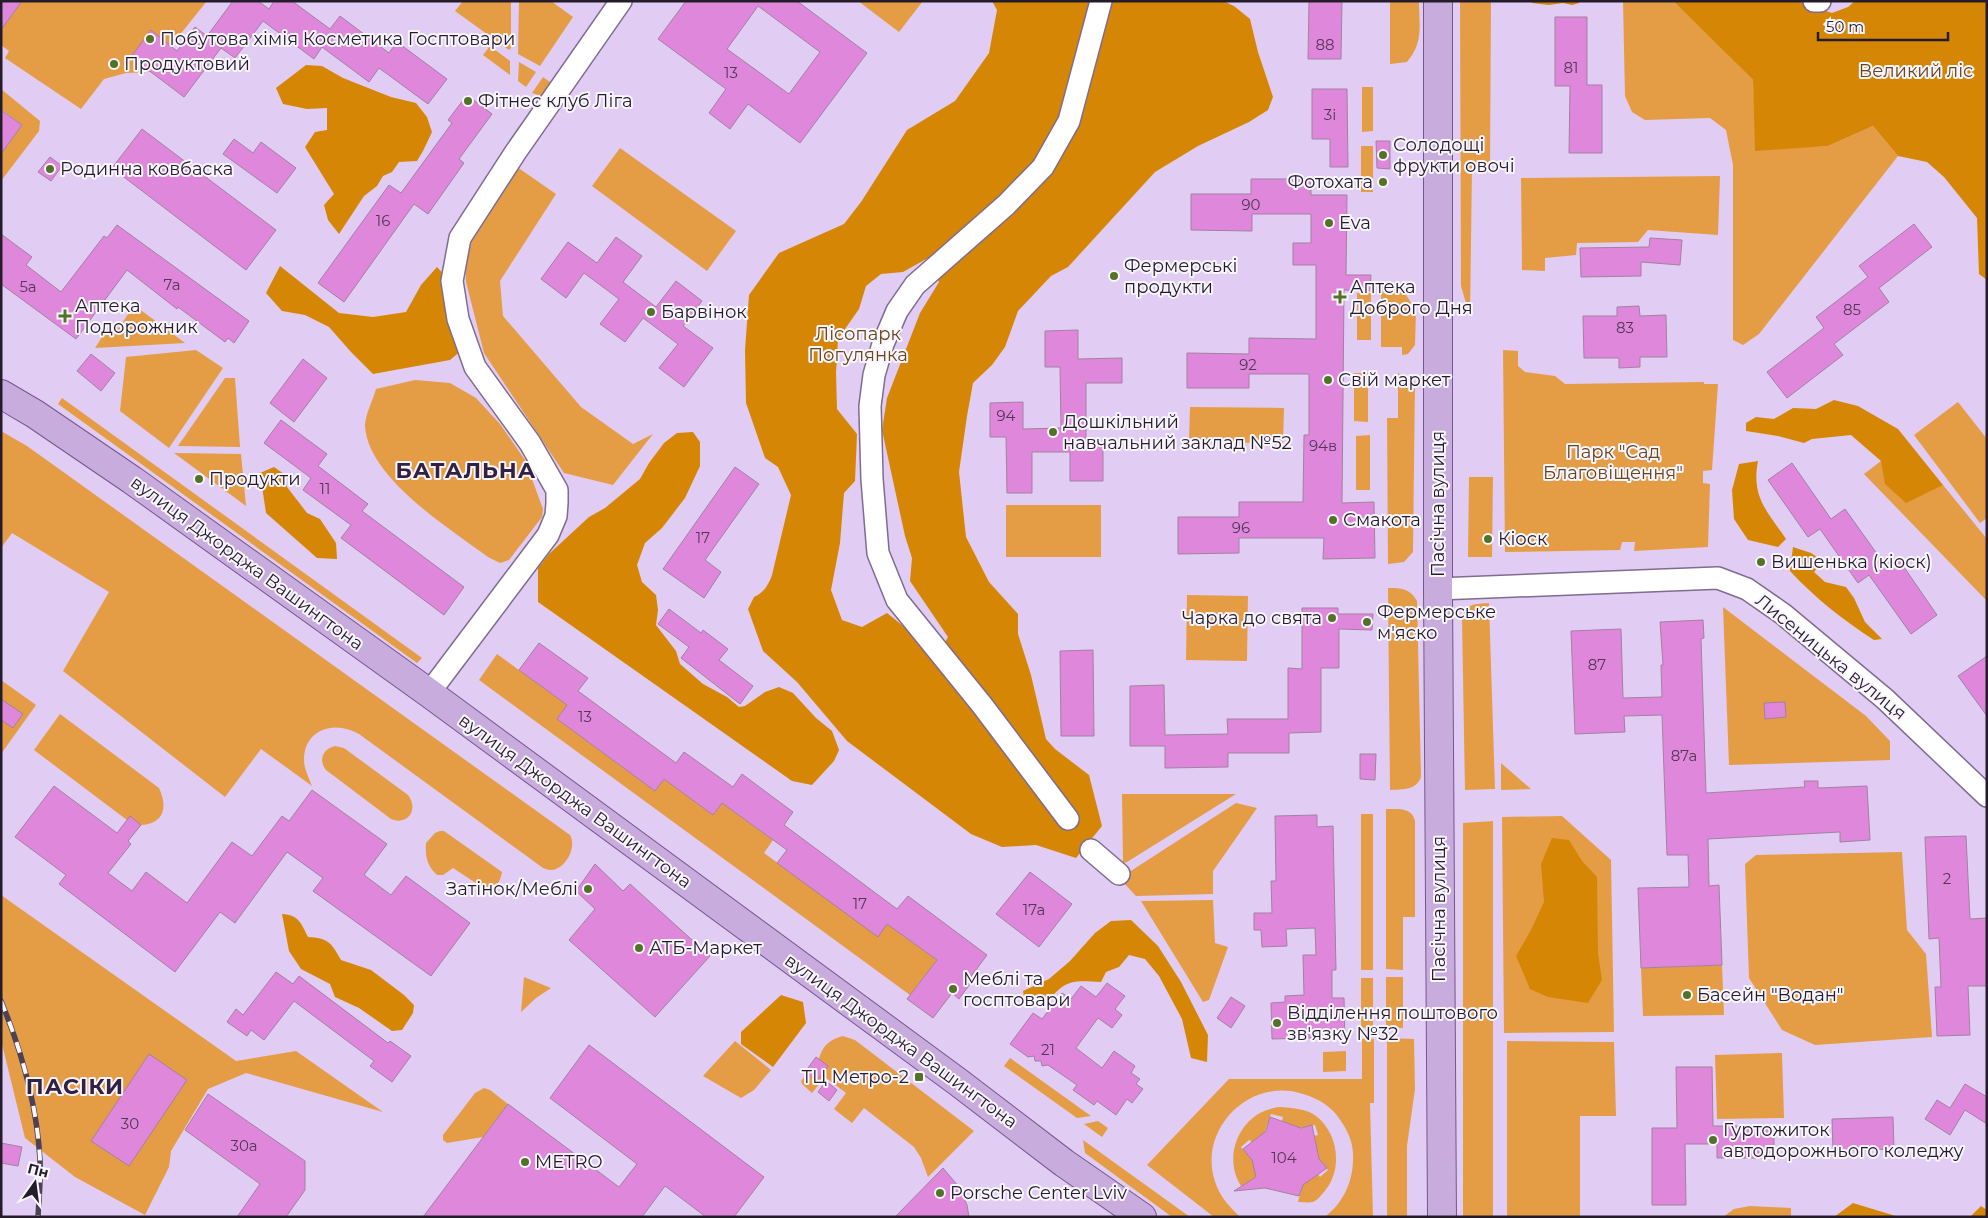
<svg xmlns="http://www.w3.org/2000/svg" width="1988" height="1218" font-family="Montserrat,sans-serif">
	<style>
		.green { fill: #e49d45 }
		.forest { fill: #d58604; fill-rule: evenodd }
		.building { fill: #df88db; stroke: #a2819f; fill-rule: evenodd }
		.lines { fill: none; stroke-linecap: round; stroke-linejoin: round }
		.minor-casing { stroke: #7f6c90; stroke-width: 24 }
		.major-casing { stroke: #765690; stroke-width: 30 }
		.minor { stroke: #fff; stroke-width: 21 }
		.major { stroke: #c7acdd; stroke-width: 28 }
		.rail-casing { stroke: #4c4155; stroke-width: 5.5 }
		.rail { stroke: #f9f5fd; stroke-width: 4; stroke-dasharray: 11; stroke-linecap: butt }
		.poi-dot { fill: #537127; stroke: #f9f5fd; stroke-width: 2 }
		.labels { text-anchor: middle; dominant-baseline: central; stroke-width: 4; stroke-linejoin: round; paint-order: stroke }
		.number-label { font-size: 15px; fill: #533757 }
		.poi-label { font-size: 18px; fill: #241c2b; stroke: #f9f5fd; text-anchor: start }
		.park-label { font-size: 18px; fill: #67461e; stroke: #f9f5fd }
		.street-label { font-size: 18px; fill: #241c2b; stroke: #f9f5fd }
		.district-label { font-size: 22px; font-weight: bold; letter-spacing: 1px; fill: #322140; stroke: #f9f5fd }
	</style>
	<rect width="100%" height="100%" fill="#e1ccf4"/>
	<!-- green -->
	<g class="green">
		<path d="M22,1h185l-57,71 -24,1 -22,6 -23,30 -76,-51 4,-7 -8,-6v-15z"/>
		<path d="M463,1h48v47l-2,2 -54,-39z"/>
		<path d="M519,1h32l22,16 -33,49 -22,-12z"/>
		<path d="M858,1h65l-24,31z"/>
		<path d="M1390,1h29c0,25 5,41 -12,61l-17,2z"/>
		<path d="M1460,1h31l-1,166h-18l-2,150 -9,-31z"/>
		<path d="M1623,1h50l80,79 3,70 72,-4 45,-20 25,30 -139,178 -16,11 -10,-5v-175l-7,-35 -16,-12 -65,2 -13,-8 -7,-16z"/>
		<path d="M490,46l20,15v14l-27,-20z"/>
		<path d="M519,62l17,10 -10,15 -8,-6z"/>
		<path d="M543,77l11,8 -9,10 -4,1 -9,-3z"/>
		<path d="M1362,87h11v44l-11,1z"/>
		<path d="M1,89l39,32 -1,10 -38,50v-27l21,-29 -21,-16z"/>
		<rect x="1361" y="146" width="12" height="46"/>
		<path d="M620,148l116,83 -29,40 -115,-85z"/>
		<path d="M517,167l39,27 -56,87 3,35 78,91 52,37 20,-10 -40,51 -49,-12 -80,-120 -18,-71 -1,-23 4,-22z"/>
		<path d="M1720,176l-2,59 -70,-5 -10,12 -61,1 -1,12 -31,3v13l-23,-1 -1,-92z"/>
		<path d="M1381,286l17,2 7,5 11,18 -1,34 -7,9 -6,1v-8h-21z"/>
		<rect x="1357" y="293" width="14" height="47"/>
		<path d="M134,305l51,38 -90,5 16,-25 8,5z"/>
		<path d="M196,350l27,18 -54,80 -49,-37 6,-54z"/>
		<path d="M1503,350l15,1v15l7,6 30,4 10,8 139,-2v2h14l-6,86 -9,1v12l7,1 -2,63 -74,4 1,-9h-13l-2,8 -115,2z"/>
		<path d="M1368,373v49l-14,-1v-48z"/>
		<path d="M1398,373l17,9 -2,170 -9,10 -16,2 -1,-146h11z"/>
		<path d="M225,378h10l5,69 -62,-1z"/>
		<path d="M415,380l35,3 26,15 24,26 25,36 18,49 -1,8 -33,43 -9,3 -12,-6c-39,-29 -120,-79 -123,-131 0,-11 8,-26 11,-37z"/>
		<path d="M62,398l360,260 -5,5 -359,-259z"/>
		<path d="M1958,402l29,37v79l-7,5 -66,-88z"/>
		<path d="M1190,407l94,1 -1,35 -94,-1z"/>
		<path d="M1,431l26,15 543,389c7,12 -4,34 -19,35 -2,0 -5,-1 -8,-2l-184,-134c-23,-14 -55,-6 -55,26 0,9 5,18 8,26l-51,-37 -36,48 -162,-126 46,-79 -97,-59 -11,15z"/>
		<path d="M1370,435v55h-14v-54z"/>
		<path d="M174,453l67,1 5,52z"/>
		<path d="M1881,461l62,24 44,54v62l-123,-127z"/>
		<path d="M1469,477h24l-1,80h-24z"/>
		<rect x="1006" y="505" width="95" height="52"/>
		<path d="M1388,588c12,0 22,0 29,13l4,176c-5,14 -19,12 -31,13z"/>
		<path d="M1187,595l61,1 -1,65 -61,-1z"/>
		<path d="M1489,603l6,186 -30,1 -3,-171c2,-16 14,-15 27,-16z"/>
		<path d="M1723,607l143,109 24,25v19l-161,5z"/>
		<path d="M497,654l70,51 -10,14 98,72 9,-12 49,36 9,-12 51,37 -9,13 114,83 9,-12 50,36 -27,35 -431,-315z"/>
		<path d="M1,680l35,25 -35,49z"/>
		<path d="M60,714l99,74c9,19 5,36 -18,37l-11,-8 -3,3 -93,-70z"/>
		<path d="M335,746l9,2 64,47c11,14 0,31 -17,24l-65,-49c-8,-10 -3,-21 9,-24z"/>
		<path d="M1501,763l30,26 -30,1z"/>
		<path d="M1122,794h114l-109,68 -4,1z"/>
		<path d="M1236,803l21,5 -44,63v23l-77,2 -14,-15 1,-5z"/>
		<path d="M1386,809c12,0 26,-2 29,12v96h-12v53l-17,-1z"/>
		<rect x="1361" y="814" width="12" height="156"/>
		<path d="M1562,816l49,44 3,172 -110,1 -2,-216z"/>
		<path d="M1493,821v396h-30v-394z"/>
		<path d="M440,831h4l58,41c-2,10 -5,15 -14,19l-35,-23 -10,7h-6c-10,-9 -12,-19 -11,-32l9,-10z"/>
		<path d="M1902,852l5,78 19,24 6,83 -117,8 -33,-15 -33,-52 -4,-114 11,-9z"/>
		<path d="M1,895l235,166 60,-10 87,61 -137,-39 -38,16 -37,62 -2,16 -24,48 -70,-38 -50,-39 -24,-98z"/>
		<path d="M1213,900l2,43 13,4 -19,53 -6,2 -62,-101z"/>
		<path d="M1722,965l2,50 -81,1 -2,-48z"/>
		<path d="M524,977l27,11 -15,10 -15,14z"/>
		<path d="M1386,977h17v51l-17,-1z"/>
		<rect x="1361" y="978" width="12" height="50"/>
		<path d="M843,1036l12,4 119,91 -46,46 -7,-19 -7,-11 -50,-39 -12,15 -18,-14 12,-16 -21,-16 -13,16 -10,-9 -1,-3 6,-7 10,7c0,-21 2,-39 26,-45z"/>
		<path d="M1387,1038l27,1 1,50 -8,57v71h-20z"/>
		<path d="M1362,1039h12v64h-4l3,114h-48c20,-16 29,-38 28,-63 0,-15 -9,-30 -18,-41 -9,-10 -19,-15 -32,-19 -55,-18 -109,39 -86,93 5,12 14,21 23,30h-26l-67,-52 82,-86h133z"/>
		<path d="M735,1041l36,29 -17,20 -13,8 -38,-22z"/>
		<path d="M1507,1041l107,1 2,74h-36v101h-73z"/>
		<path d="M1346,1051v20l-23,1v-20z"/>
		<path d="M1782,1053l2,65 -67,1 -2,-64z"/>
		<path d="M1010,1058l81,58 -14,2 -73,-52z"/>
		<path d="M484,1088l6,2 18,14 -25,33 -36,6 -4,-3v-5l32,-42z"/>
		<path d="M1279,1107c13,1 26,1 37,9 23,18 27,54 8,76 -3,3 -6,8 -11,10 -5,1 -10,0 -15,0l5,-19 15,-9 2,3 8,-7 -14,-17 2,-9 -2,-8 4,-1 -3,-10 -18,3 -15,-7 1,-4 -12,-3 -9,26 -4,-3 -6,5 -3,-2 -8,7 13,15 2,15 -5,3 3,9 -13,-3c-16,-25 -6,-59 19,-73 5,-3 13,-5 19,-6z"/>
		<path d="M1098,1121l10,7 -6,9 -18,-13z"/>
		<path d="M1083,1140l107,77h-18l-87,-64z"/>
		<path d="M1750,1206l41,2v9h-68l11,-8z"/>
	</g>
	<!-- forest -->
	<g class="forest">
		<path d="M992,1h231l11,5 16,13 8,33 15,45 -5,13 -19,12 -51,24 -43,26 -87,95 -17,9 -33,35 -13,36 -13,18 -19,18 -6,33 -8,56 7,65 23,45 29,32v20l13,41 15,64 9,10 34,26 13,51 -26,32 -40,-13 -34,2 -31,-13 -124,-93 -50,-59 -34,-31 -15,-42 6,-12c10,-5 14,-11 18,-22l19,-80 -13,-28 -13,-9 -19,-55 -1,-53 4,-55 30,-42 65,-29 17,-22 46,-72 48,-29 34,-48 8,-43zM928,258l11,24 -19,31 -33,85 -5,32 23,106 7,22 -2,23 38,56 -10,18 -7,4 -18,-25 -26,-21 -25,14 -20,-7 -11,-30 9,-47 4,-50 11,-12 2,-47 -20,-25 -1,-36 2,-34 21,-30 7,-23 15,-12 22,-2z"/>
		<path d="M1531,1h48v2l-7,2 -9,-2 -14,2 -17,-2z"/>
		<path d="M1673,1h124l35,12 16,-6 7,-6h132v279l-8,-6 -2,-56 -33,-41 -17,-15 -29,-6 -25,-30 -45,20 -73,5 -2,-71z"/>
		<path d="M306,65l16,1 21,12 48,19 25,6 11,14 5,15 -9,19 -6,10 -18,1 -7,10 -9,4 -6,10 -13,10 -25,38 -11,-14 -4,-15 10,-11 -29,-47 10,-15 12,-2v-22l-20,1 -24,-5 -7,-16z"/>
		<path d="M280,266l59,47 34,4 33,-5 15,-27 16,-18 12,13 25,60 -24,20 -77,14 -22,-22 -22,-25 -24,-12 -23,-4 -16,-18z"/>
		<path d="M1834,400l24,6 40,23 45,56 -37,18 -21,-19 -4,-23 -30,-26 -39,4 -8,4 -26,-7 -32,-5v-8l10,-6 18,2 19,-11 23,1z"/>
		<path d="M693,432l7,10v24l-15,32 -23,30 -17,15 -8,22 5,17 14,13 2,15 -2,15 20,26 4,13 23,20 24,13 12,10 6,-1 20,-14 14,-5 14,6 23,25 16,13 7,19 -5,11 -22,24 -20,-4 -254,-179v-34l11,-14 40,-37 16,-9 35,-29 9,-16 15,-20 13,-10z"/>
		<path d="M1758,461c-7,36 9,50 28,78l-8,8 -30,-7 -14,-21 -2,-29 7,-26z"/>
		<path d="M274,467l10,7 3,13 20,26 13,6 16,24 1,16 -20,-1 -51,-45 -6,-40z"/>
		<path d="M1793,547l18,6 12,8 -9,11 11,10 21,5 8,11 11,24 17,17 -8,1c-31,-20 -59,-42 -84,-69z"/>
		<path d="M1552,838l17,2 13,21 15,16 1,76 4,27 -14,23 -40,-6 -18,-8 -14,-33 15,-26 13,-28 -3,-38z"/>
		<path d="M282,914c17,1 19,9 26,23 20,1 23,5 33,23l30,10 33,25 10,10 -1,8 -11,17 -10,1 -33,-23 -24,-11 -5,-13 -29,-15 -12,-18z"/>
		<path d="M1131,920l27,26 23,36 27,53 -1,27 -16,-4 -9,-39 -23,-43 -14,-17 -16,-4 -10,12 -13,5 -5,10c-32,-2 -36,-2 -57,24l-19,-4 -2,-11 26,-12 21,-18 25,-28 16,-12z"/>
		<path d="M781,995l22,7 3,21 -33,44 -32,-23v-12z"/>
		<path d="M1853,1203l46,14h-65z"/>
		<path d="M1981,1206l6,4v7h-17z"/>
	</g>
	<!-- building -->
	<g class="building">
		<path d="M1,1h21l-21,29z"/>
		<path d="M233,1h25l11,8 5,-8h18l38,28 10,-13 49,37 8,-11 50,37 -19,25 -49,-36 -10,14 -47,-35 -8,12 -51,-38 -28,37 -14,-10 -37,49 -53,-40 20,-27 26,21 18,-24 12,9z"/>
		<path d="M686,1h111l70,52 -67,90 -52,-39 -18,25 -21,-16 17,-24 -68,-50zM758,6l62,46 -31,42 -62,-45z"/>
		<path d="M1309,1h33l-1,58h-33z"/>
		<path d="M1555,17h32v68h15v68h-33l1,-67h-15z"/>
		<path d="M1312,89h35l1,78h-18v-28h-18z"/>
		<path d="M467,95l25,19 -33,45 5,4 -36,51 -14,-10 -70,98 -26,-19 71,-98 12,8 51,-70 -4,-3z"/>
		<path d="M1,110l21,15 -21,29z"/>
		<path d="M142,129l134,101 -30,40 -134,-102z"/>
		<path d="M234,139l19,14 8,-11 35,26 -19,25 -54,-39z"/>
		<path d="M1376,141h14v28l-13,-1z"/>
		<path d="M50,157l12,9 -11,15 -13,-9z"/>
		<path d="M1251,179h60v16h36l-1,80h25l-1,16 -26,-1 -2,213 32,-1 1,56 -52,1 1,-21h-85v15l-61,1v-37h61v-15h64l1,-67h5v-61h-60v14h-62v-35l62,1v-16l67,1v-74h-23v-22h18v-29h-59v17l-61,-1v-36h60z"/>
		<path d="M1914,224l18,23 -53,41 10,14 -55,42 9,11 -56,43 -20,-26 57,-44 -8,-11 52,-40 -9,-11z"/>
		<path d="M117,225l132,96 -15,22 -6,-5 -3,4 -47,-35 -1,2 -50,-39 -51,69 -75,-55v-50l31,23 -6,8 35,27 43,-56 3,2z"/>
		<path d="M616,237l26,19 -19,26 33,25 20,-26 26,20 -19,25 30,22 -29,39 -25,-19 19,-24 -35,-26 -18,24 -25,-18 19,-25 -35,-26 -18,25 -25,-19 27,-37 29,21z"/>
		<path d="M1650,238l32,2 -2,25 -39,-3v14l-60,1 -1,-29 69,-1z"/>
		<path d="M1639,306l1,10 26,-1 1,42h-27v10l-21,1v-10h-35l-1,-42h34v-9z"/>
		<path d="M1078,330v29l44,-1v25h-36v62h17v36h-33v-29h-38v41h-25l-1,-56h-16v-34l33,-1v27l38,-1 -1,-61h-15v-36z"/>
		<path d="M91,354l24,19 -14,18 -24,-20z"/>
		<path d="M303,359l24,19 -33,44 -24,-19z"/>
		<path d="M281,420l46,34 -9,12 50,38 -6,7 102,76 -20,28 -103,-77 10,-13 -48,-35 8,-12 -47,-35z"/>
		<path d="M1792,463l39,56 14,-10 40,56 12,-8 40,58 -26,19 -42,-59 -11,8 -38,-54 -12,8 -40,-57z"/>
		<path d="M735,467l24,17 -54,76 16,12 -17,26 -41,-29z"/>
		<path d="M1302,608h36v6h35l-1,16 -33,-1v39h-18v64l-32,1v20h-61v14l-63,1v-22h-35v-60l34,-1 1,50 63,-1 -1,-15h61v-51l14,1z"/>
		<path d="M669,609l32,24 2,-3 25,19 -9,11 34,26 -13,18 -59,-46 8,-11 -31,-23z"/>
		<path d="M1703,620l1,18 -3,1 5,154 99,-6 -1,-6h14v7l49,-2 3,54 -30,2v-10l-132,7 1,47 10,-1 3,80 -81,3 -3,-80 51,-1 -1,-32h-21l-5,-140 -38,1 1,16 -50,2 -4,-103 50,-2 2,69 39,-1 -1,-32h2l-3,-43z"/>
		<path d="M539,643l49,35 -10,13 98,72 8,-11 49,35 9,-13 51,38 -9,13 113,84 11,-13 79,59 -20,27 3,2 -11,15 -7,-6 -19,25 -26,-19 30,-39 -50,-36 -9,13 -101,-74 10,-13 -65,-47 -9,12 -49,-36 -9,12 -98,-72 10,-14 -48,-35z"/>
		<path d="M1093,650l1,86h-33l-1,-85z"/>
		<path d="M1987,656v60l-29,-40z"/>
		<path d="M1,699l22,15 -10,14 -12,-8z"/>
		<path d="M1785,702l1,15 -21,2 -1,-16z"/>
		<path d="M1360,754h16l-1,26 -15,-1z"/>
		<path d="M54,786l63,47 13,-17 11,9 -13,16 3,3 -23,29 24,18 14,-19 41,31 45,-61 20,14 30,-40 7,5 23,-31 75,54 -23,31 27,20 15,-19 64,47 -39,53 -118,-85 10,-13 -36,-26 -52,71 -15,-11 -45,60 -116,-88 7,-9 -51,-38z"/>
		<path d="M1317,815v12l16,-1 3,144h-4v28h12l1,39 -73,2 -1,-36 14,-1v-6l19,-1 -1,-40h13l-1,-27 -29,1 1,17 -25,1 -1,-17h-7v-17h18l-1,-32h5l-1,-65z"/>
		<path d="M1966,836l4,83 17,-1v68h-19l2,49 -33,1 -2,-49h6l-2,-49 -10,1 -4,-102z"/>
		<path d="M595,864l28,27 7,-7 80,72 -55,61 -86,-77 26,-31 -19,-18z"/>
		<path d="M1030,872l42,32 -33,43 -43,-33z"/>
		<path d="M276,972l17,12 6,-8 89,67 2,-2 21,15 -19,26 -22,-16 4,-5 -80,-60 -30,39 -13,-10 -4,6 -20,-14 9,-13 7,6z"/>
		<path d="M1107,983l18,13 -10,13 7,6 -10,13 -14,-10 -22,30 26,20 12,-17 21,15 -4,7 9,6 -4,5 7,5 -11,14 -5,-4 -11,16 -19,-14 -3,4 -21,-15 4,-5 -29,-20 -6,1 -1,-5h-6l-1,-5 -6,1 -18,-13 23,-31 9,6 20,-26 9,6 10,-13 15,11z"/>
		<path d="M1231,997l14,9 -14,22 -14,-10z"/>
		<path d="M589,1045l175,132 -30,40h-28l-41,-31 -23,31h-219l85,-113 111,83 18,-23 -87,-66z"/>
		<path d="M149,1054l38,26 -58,86 -38,-25z"/>
		<path d="M816,1057l12,9 -11,15 -12,-9z"/>
		<path d="M1676,1067h36l1,59h61v32h-57v-14h-32l1,61h-34v-77h25z"/>
		<path d="M826,1081l11,9 -8,11 -11,-9z"/>
		<path d="M1965,1084l22,13v27l-22,-14 -15,25 -25,-16 12,-19 13,8z"/>
		<path d="M208,1094l97,67v29l-19,27h-49l23,-33 -75,-54z"/>
		<path d="M1270,1117l31,11 11,-3 7,34 8,9 -24,17 -4,11 -34,-8 -31,3 22,-14 -4,-17 -9,-11 23,-18z"/>
		<path d="M1893,1117l1,32 -61,2 -1,-32z"/>
		<path d="M1,1143l21,4 -4,19 -17,-3z"/>
		<path d="M943,1168l16,19 8,18 2,12h-74z"/>
	</g>
	<g class="lines">
		<!-- minor casing -->
		<g class="minor-casing">
			<g id="minor">
				<path d="M1814,1h6"/>
				<path d="M1438,589l280,-11 29,11 36,25 102,85 102,97"/>
				<path d="M429,693l119,-158 8,-19 1,-13v-13l-27,-47 -55,-76 -17,-48 -6,-38 8,-43 55,-85 106,-152"/>
				<path d="M1068,819l-86,-114 -85,-105 -19,-47 -6,-74 -2,-73 4,-31 9,-31 14,-33 18,-26 91,-80 37,-38 26,-46 32,-120"/>
				<path d="M1091,850l28,24"/>
			</g>
		</g>
		<!-- major casing -->
		<g class="major-casing">
			<g id="major">
				<path d="M1438,1v588l4,628"/>
				<path d="M1,394l34,20 97,66 297,213 529,389 106,81 78,54"/>
			</g>
		</g>
		<!-- minor -->
		<use href="#minor" class="minor"/>
		<!-- major -->
		<use href="#major" class="major"/>
		<!-- rail casing -->
		<g class="rail-casing">
			<path id="rail" d="M1,1001c21,51 36,104 39,159 1,18 -1,38 -2,57"/>
		</g>
		<!-- rail -->
		<use href="#rail" class="rail"/>
	</g>
	<!-- markers -->
	<g class="poi-dot">
		<circle cx="150" cy="39" r="5"/>
		<circle cx="114" cy="64" r="5"/>
		<circle cx="468" cy="101" r="5"/>
		<circle cx="1383" cy="155" r="5"/>
		<circle cx="50" cy="169" r="5"/>
		<circle cx="1383" cy="182" r="5"/>
		<circle cx="1329" cy="223" r="5"/>
		<circle cx="1114" cy="276" r="5"/>
		<path d="M1337.5 289.5h5v5h5v5h-5v5h-5v-5h-5v-5h5z"/>
		<circle cx="651" cy="312" r="5"/>
		<path d="M62.5 308.5h5v5h5v5h-5v5h-5v-5h-5v-5h5z"/>
		<circle cx="1328" cy="380" r="5"/>
		<circle cx="1053" cy="432" r="5"/>
		<circle cx="199" cy="479" r="5"/>
		<circle cx="1333" cy="520" r="5"/>
		<circle cx="1488" cy="539" r="5"/>
		<circle cx="1761" cy="562" r="5"/>
		<circle cx="1332" cy="618" r="5"/>
		<circle cx="1367" cy="622" r="5"/>
		<circle cx="588" cy="889" r="5"/>
		<circle cx="639" cy="948" r="5"/>
		<circle cx="953" cy="989" r="5"/>
		<circle cx="1687" cy="995" r="5"/>
		<circle cx="1277" cy="1023" r="5"/>
		<rect x="914" y="1072" width="10" height="10" rx="2.5"/>
		<circle cx="1713" cy="1140" r="5"/>
		<circle cx="525" cy="1162" r="5"/>
		<circle cx="940" cy="1193" r="5"/>
	</g>
	<g class="labels">
		<!-- number labels -->
		<g class="number-label">
			<text x="1325" y="44">88</text>
			<text x="1571" y="67">81</text>
			<text x="731" y="72">13</text>
			<text x="1330" y="114">3і</text>
			<text x="1251" y="204">90</text>
			<text x="383" y="220">16</text>
			<text x="172" y="284">7а</text>
			<text x="28" y="286">5а</text>
			<text x="1852" y="309">85</text>
			<text x="1625" y="327">83</text>
			<text x="1248" y="364">92</text>
			<text x="1006" y="415">94</text>
			<text x="1323" y="445">94в</text>
			<text x="325" y="488">11</text>
			<text x="1241" y="527">96</text>
			<text x="703" y="537">17</text>
			<text x="1597" y="664">87</text>
			<text x="585" y="716">13</text>
			<text x="1684" y="755">87а</text>
			<text x="1947" y="878">2</text>
			<text x="860" y="903">17</text>
			<text x="1034" y="909">17а</text>
			<text x="1048" y="1049">21</text>
			<text x="130" y="1123">30</text>
			<text x="244" y="1145">30а</text>
			<text x="1284" y="1157">104</text>
		</g>
		<!-- poi labels -->
		<g class="poi-label">
			<text x="160" y="39">Побутова хімія Косметика Госптовари</text>
			<text x="124" y="64">Продуктовий</text>
			<text x="478" y="101">Фітнес клуб Ліга</text>
			<text x="1393" y="145">Солодощі<tspan x="1393" dy="21">фрукти овочі</tspan></text>
			<text x="60" y="169">Родинна ковбаска</text>
			<text x="1373" y="182" text-anchor="end">Фотохата</text>
			<text x="1339" y="223">Eva</text>
			<text x="1124" y="266">Фермерські<tspan x="1124" dy="21">продукти</tspan></text>
			<text x="1350" y="287">Аптека<tspan x="1350" dy="21">Доброго Дня</tspan></text>
			<text x="75" y="306">Аптека<tspan x="75" dy="21">Подорожник</tspan></text>
			<text x="661" y="312">Барвінок</text>
			<text x="1338" y="380">Свій маркет</text>
			<text x="1063" y="422">Дошкільний<tspan x="1063" dy="21">навчальний заклад №52</tspan></text>
			<text x="209" y="479">Продукти</text>
			<text x="1343" y="520">Смакота</text>
			<text x="1498" y="539">Кіоск</text>
			<text x="1771" y="562">Вишенька (кіоск)</text>
			<text x="1377" y="612">Фермерське<tspan x="1377" dy="21">м'яско</tspan></text>
			<text x="1322" y="618" text-anchor="end">Чарка до свята</text>
			<text x="578" y="889" text-anchor="end">Затінок/Меблі</text>
			<text x="649" y="948">АТБ-Маркет</text>
			<text x="963" y="979">Меблі та<tspan x="963" dy="21">госптовари</tspan></text>
			<text x="1697" y="995">Басейн "Водан"</text>
			<text x="1287" y="1013">Відділення поштового<tspan x="1287" dy="21">зв'язку №32</tspan></text>
			<text x="909" y="1077" text-anchor="end">ТЦ Метро-2</text>
			<text x="1723" y="1130">Гуртожиток<tspan x="1723" dy="21">автодорожнього коледжу</tspan></text>
			<text x="535" y="1162">METRO</text>
			<text x="950" y="1193">Porsche Center Lviv</text>
		</g>
		<!-- park labels -->
		<g class="park-label">
			<text x="1916" y="71">Великий ліс</text>
			<text x="858" y="334">Лісопарк<tspan x="858" dy="21">Погулянка</tspan></text>
			<text x="1613" y="452">Парк "Сад<tspan x="1613" dy="21">Благовіщення"</tspan></text>
		</g>
		<!-- street labels -->
		<g class="street-label">
			<text transform="translate(1438 504) rotate(-90)">Пасічна вулиця</text>
			<text transform="translate(247 563) rotate(36)">вулиця Джорджа Вашингтона</text>
			<text transform="translate(1831 657) rotate(39)">Лисеницька вулиця</text>
			<text transform="translate(575 801) rotate(36)">вулиця Джорджа Вашингтона</text>
			<text transform="translate(1439 909) rotate(-90)">Пасічна вулиця</text>
			<text transform="translate(901 1041) rotate(36)">вулиця Джорджа Вашингтона</text>
		</g>
		<!-- district labels -->
		<g class="district-label">
			<text x="466" y="470">БАТАЛЬНА</text>
			<text x="75" y="1086">ПАСІКИ</text>
		</g>
	</g>
	<!-- border -->
	<rect width="1988" height="1218" fill="none" stroke="#241c2b" stroke-width="5"/>
	<!-- north arrow -->
	<g transform="translate(35 1183) rotate(14)" stroke="#f9f5fd" stroke-width="4" paint-order="stroke">
	<path d="M0-4L9 19L0 12L-9 19Z" fill="#241c2b"/>
	<text y="-8" font-size="14" font-weight="bold" text-anchor="middle" fill="#241c2b">Пн</text>
	</g>
	<!-- scale -->
	<path d="M1818 32v8h130v-8" fill="none" stroke="#241c2b" stroke-width="2.5"/>
	<text x="1826" y="32" font-size="15" fill="#241c2b" stroke="#f9f5fd" stroke-width="4" paint-order="stroke">50 m</text>
</svg>
